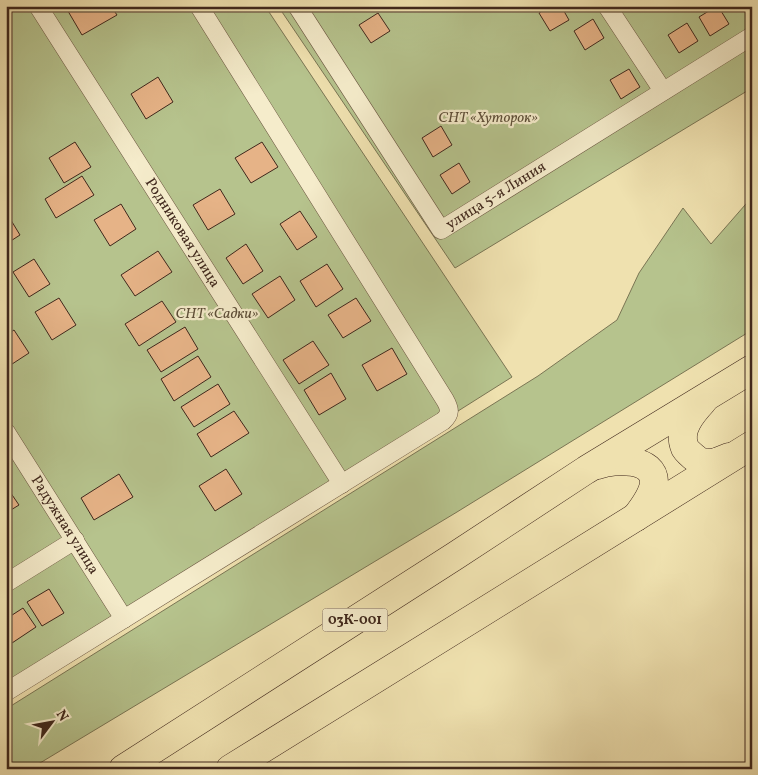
<svg xmlns="http://www.w3.org/2000/svg" width="758" height="775" font-family="Vollkorn,serif">
	<style>
		.green { fill: #b6c38d; stroke: #7a7554 }
		.building { fill: #e6b387; stroke: #3f271c }
		.lines { fill: none; stroke-linecap: round; stroke-linejoin: round }
		.street-casing { stroke: #6b5641; stroke-width: 19 }
		.primary-casing { stroke: #3f271c; stroke-width: 29 }
		.street { stroke: #f5eccb; stroke-width: 18 }
		.primary { stroke: #efe1af; stroke-width: 28 }
		.labels { text-anchor: middle; dominant-baseline: central; stroke-width: 4.5; stroke-linejoin: round; paint-order: stroke }
		.shield { fill: #f5eccb; stroke: #766250; stroke-width: 1 }
		.shield-label { font-size: 14px; font-weight: bold; fill: #3f271c }
		.park-label { font-size: 15px; font-style: italic; fill: #5d4e38; stroke: #f5eccb }
		.street-label { font-size: 15px; fill: #3f271c; stroke: #f5eccb }
	</style>
	<rect width="100%" height="100%" fill="#efe1af"/>
	<filter id="stains"><feTurbulence type="fractalNoise" baseFrequency=".004" numOctaves="4"/><feColorMatrix values="0 0 0 0 .2 0 0 0 0 .09 0 0 0 0 .02 0 0 0 .5 -.17"/></filter>
	<radialGradient id="worn" r=".72"><stop offset=".6" stop-color="#630" stop-opacity="0"/><stop offset="1" stop-color="#630" stop-opacity=".3"/></radialGradient>
	<!-- green -->
	<g class="green">
		<path d="M6,6h259l247,371 -506,319z"/>
		<path d="M278,6h474v82l-297,180z"/>
		<path d="M752,197v133l-295,182 -427,257h-24v-60l532,-333 79,-56 22,-47 44,-65 28,36z"/>
	</g>
	<!-- building -->
	<g class="building">
		<path d="M65,6h46l6,9 -35,20z"/>
		<path d="M550,6h11l8,14 -19,11 -11,-18z"/>
		<path d="M667,6h11l-8,5z"/>
		<path d="M717,6h1l11,18 -19,12 -11,-19z"/>
		<path d="M378,13l12,18 -19,12 -12,-18z"/>
		<path d="M593,19l11,19 -19,12 -11,-19z"/>
		<path d="M687,23l11,18 -19,12 -11,-18z"/>
		<path d="M629,69l11,18 -19,12 -11,-19z"/>
		<path d="M158,77l15,25 -27,17 -15,-25z"/>
		<path d="M441,126l11,19 -19,12 -11,-19z"/>
		<path d="M75,142l16,25 -27,16 -15,-25z"/>
		<path d="M262,142l16,25 -27,16 -16,-25z"/>
		<path d="M459,163l11,19 -18,12 -12,-19z"/>
		<path d="M82,176l12,19 -38,23 -11,-19z"/>
		<path d="M220,189l15,25 -27,16 -15,-25z"/>
		<path d="M121,204l15,25 -26,17 -16,-26z"/>
		<path d="M300,211l17,26 -20,13 -17,-26z"/>
		<path d="M6,212l14,23 -14,9z"/>
		<path d="M246,244l17,27 -20,13 -17,-26z"/>
		<path d="M158,251l14,21 -37,24 -14,-21z"/>
		<path d="M34,259l16,25 -21,13 -16,-25z"/>
		<path d="M327,264l16,25 -27,18 -16,-26z"/>
		<path d="M280,276l15,24 -27,18 -16,-24z"/>
		<path d="M59,298l17,27 -24,15 -17,-28z"/>
		<path d="M356,298l15,23 -28,17 -15,-23z"/>
		<path d="M162,301l14,21 -37,24 -14,-22z"/>
		<path d="M185,327l13,22 -37,23 -14,-22z"/>
		<path d="M14,330l15,23 -23,15v-33z"/>
		<path d="M313,341l16,24 -30,19 -16,-24z"/>
		<path d="M392,348l15,26 -30,17 -15,-26z"/>
		<path d="M198,356l13,21 -37,24 -13,-22z"/>
		<path d="M331,373l15,26 -27,16 -15,-25z"/>
		<path d="M218,384l12,20 -36,23 -13,-20z"/>
		<path d="M234,411l15,22 -38,24 -14,-23z"/>
		<path d="M226,469l16,25 -27,17 -16,-25z"/>
		<path d="M119,474l14,23 -39,23 -13,-22z"/>
		<path d="M6,486l13,19 -13,8z"/>
		<path d="M49,589l15,24 -22,13 -15,-24z"/>
		<path d="M23,608l13,19 -30,20v-28z"/>
	</g>
	<g class="lines">
		<!-- street casing -->
		<g class="street-casing">
			<g id="street">
				<path id="s1" d="M38,6l304,478"/>
				<path id="s2" d="M297,6l144,224 311,-194"/>
				<path d="M607,6l56,85"/>
				<path id="s3" d="M6,432l118,187"/>
				<path d="M6,583l69,-43"/>
				<path d="M6,692l437,-271c8,-7 7,-12 2,-21l-246,-394"/>
			</g>
		</g>
		<!-- primary casing -->
		<g class="primary-casing">
			<g id="primary">
				<path d="M703,401c-11,12 -26,29 -18,47 3,5 10,10 15,14l14,1 15,-6"/>
				<path d="M598,465c16,-6 57,-8 56,18 -1,12 -11,25 -18,34"/>
				<path d="M123,769l332,-213 131,-86 166,-101"/>
				<path d="M230,769l522,-324"/>
			</g>
		</g>
		<!-- street -->
		<use href="#street" class="street"/>
		<!-- primary -->
		<use href="#primary" class="primary"/>
	</g>
	<g class="labels">
		<!-- shield labels -->
		<rect class="shield" x="322.5" y="608.5" width="65" height="23" rx="4"/>
		<g class="shield-label">
			<text x="355" y="620">03К-001</text>
		</g>
		<!-- park labels -->
		<g class="park-label">
			<text x="488" y="118">СНТ «Хуторок»</text>
			<text x="217" y="314">СНТ «Садки»</text>
		</g>
		<!-- street labels -->
		<g class="street-label">
			<text stroke="none"><textPath href="#s2" startOffset="331">улица 5-я Линия</textPath></text>
			<text stroke="none"><textPath href="#s1" startOffset="269">Родниковая улица</textPath></text>
			<text stroke="none"><textPath href="#s3" startOffset="110">Радужная улица</textPath></text>
		</g>
	</g>
	<!-- margin -->
	<rect width="758" height="775" fill="none" stroke="#efe1af" stroke-width="25"/>
	<rect x="8" y="8" width="743" height="760" fill="none" stroke="#3f271c" stroke-width="2.5"/>
	<rect x="12" y="12" width="733" height="750" fill="none" stroke="#3f271c"/>
	<!-- north arrow -->
	<g transform="translate(52 722) rotate(58)" stroke="#f5eccb" stroke-width="4" paint-order="stroke">
	<path d="M0-4L9 19L0 12L-9 19Z" fill="#3f271c"/>
	<text y="-8" font-size="14" font-weight="bold" text-anchor="middle" fill="#3f271c">N</text>
	</g>
	<rect width="100%" height="100%" filter="url(#stains)"/>
	<rect width="100%" height="100%" fill="url(#worn)"/>
</svg>
